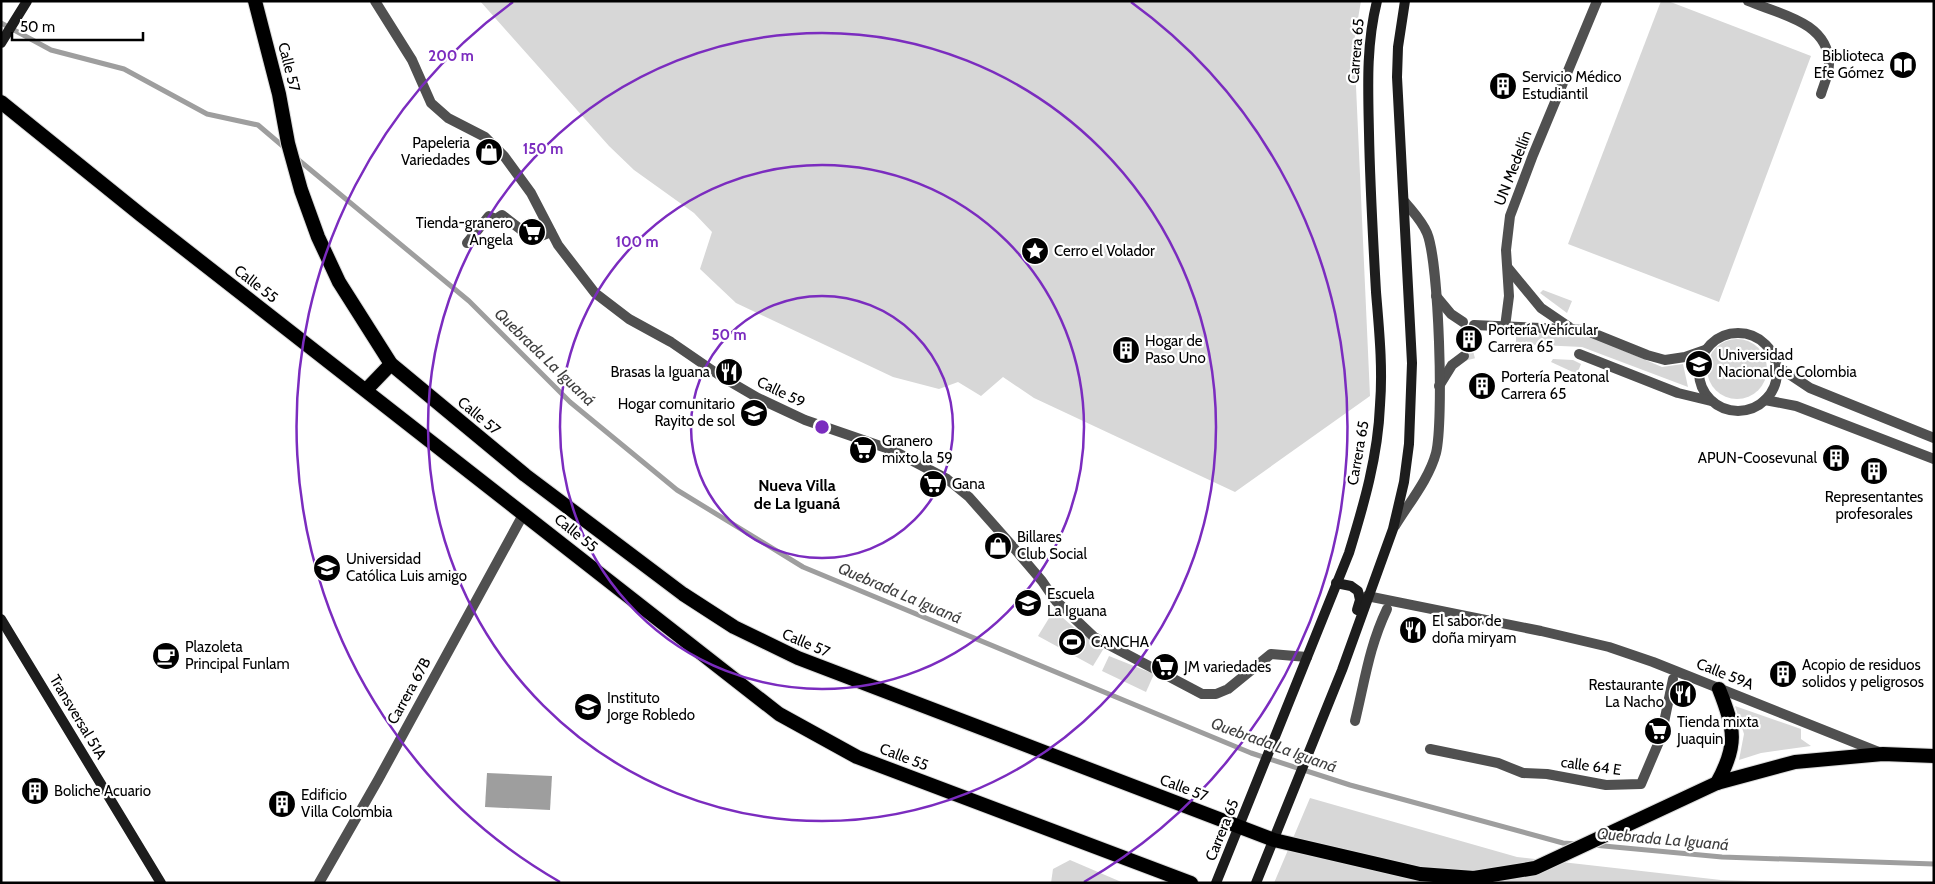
<svg xmlns="http://www.w3.org/2000/svg" width="1935" height="884" font-family="Cabin,sans-serif">
	<style>
		.green { fill: #d7d7d7 }
		.water { fill: #9e9e9e }
		.lines { fill: none; stroke-linecap: round; stroke-linejoin: round }
		.stream { stroke: #9e9e9e; stroke-width: 5 }
		.minor-tunnel { stroke: #d9d9d9; stroke-width: 10; stroke-dasharray: 10 5; stroke-linecap: butt }
		.trunk-casing { stroke: #dbdbdb; stroke-width: 16 }
		.pedestrian { stroke: #505050; stroke-width: 10 }
		.minor { stroke: #505050; stroke-width: 10 }
		.secondary { stroke: #1d1d1d; stroke-width: 10 }
		.trunk { stroke: #000; stroke-width: 14 }
		.ring { fill: none; stroke: #7b2cbf; stroke-width: 2.5 }
		.labels { text-anchor: middle; dominant-baseline: central; stroke-width: 4.5; stroke-linejoin: round; paint-order: stroke }
		.street-label { font-size: 15px; fill: #000; stroke: #fff }
		.poi-label { font-size: 15px; fill: #000; stroke: #fff; text-anchor: start }
		.water-label { font-size: 16px; font-style: italic; fill: #3f3f3f; stroke: #fff }
		.neighbourhood-label { font-size: 16px; font-weight: bold; fill: #000; stroke: #fff }
		.centre { fill: #7b2cbf; stroke: #fff; stroke-width: 2.5 }
		.ring-label { font-size: 15px; text-anchor: middle; font-weight: bold; fill: #7b2cbf; stroke: #fff; stroke-width: 4.5; stroke-linejoin: round; paint-order: stroke }
	</style>
	<rect width="100%" height="100%" fill="#fff"/>
	<!-- green -->
	<g class="green">
		<path d="M480,1h881l-7,41 16,354 -135,96 -201,-94 -31,-21 -22,19 -23,-14 -19,7 -46,-12 -157,-74 -36,-34 12,-37 -18,-19 -60,-43 -25,-24z"/>
		<path d="M1661,1h7l143,55 -92,246 -151,-58z"/>
		<path d="M1543,290l29,11 -5,12 -27,-20z"/>
		<path d="M1516,331l69,3 77,33 21,-3 5,23 -106,-40 -66,-3z"/>
		<circle cx="1737" cy="369" r="30"/>
		<path d="M1553,359l20,1 8,4 -4,10 -26,-12z"/>
		<path d="M1054,610l25,22 25,16 -11,18 -55,-30z"/>
		<path d="M1109,656l45,18 -8,18 -44,-21z"/>
		<path d="M1735,706l66,23v10l10,7 -50,7 -22,7 5,-26z"/>
		<path d="M1310,798l207,59 204,23 90,3h-537z"/>
		<path d="M1070,860l49,21 4,2h-72l2,-14z"/>
	</g>
	<!-- water -->
	<path class="water" d="M487,773l65,3 -2,34 -65,-3z"/>
	<g class="lines">
		<!-- stream -->
		<g class="stream">
			<path d="M1,23l50,27 73,19 83,45 51,11 27,23"/>
			<path d="M295,157l174,144 101,101 107,88 126,77 448,186 99,32 213,58 14,1"/>
			<path d="M1593,845l129,12 212,7"/>
		</g>
		<!-- minor-tunnel -->
		<path class="minor-tunnel" d="M1464,356l11,-3"/>
		<!-- trunk casing -->
		<g class="trunk-casing">
			<g id="trunk">
				<path d="M255,1l24,93 9,49 13,47 17,47 21,45 52,82 134,111 158,119 51,33 64,31 476,182 146,34 54,4 61,-10 182,-85 78,-21 88,-8 51,2"/>
				<path d="M1,102l140,113 638,499 78,43 334,126"/>
				<path d="M366,390l25,-26"/>
				<path d="M1717,783c21,-38 18,-54 2,-94"/>
			</g>
		</g>
		<!-- pedestrian -->
		<g class="pedestrian">
			<path d="M467,243l22,-27 7,3 6,-4 31,24 18,-7"/>
			<path d="M1355,721c10,-41 14,-74 32,-112"/>
			<path d="M1430,749l68,14 25,10 24,1 59,11 35,-1 20,-47 12,-58"/>
		</g>
		<!-- minor -->
		<g class="minor">
			<path d="M375,1l37,59 19,43 17,15 37,19 19,19 27,37 27,52 37,48 34,26 42,23 51,35 36,21 47,22 87,30 55,29 22,18 39,44 34,40 13,19 39,37 108,57h14l12,-5 43,-35 36,3"/>
			<path d="M1748,1c31,13 81,21 81,63 0,10 -5,20 -8,30"/>
			<path d="M1508,268l33,40 28,19"/>
			<path d="M1436,296l15,18 12,8"/>
			<path d="M1474,325l111,5 62,25 18,5 20,-3 20,-7"/>
			<path d="M1505,327l4,-31 -3,-46 4,-34 23,-61 64,-154"/>
			<circle cx="1738" cy="372" r="39"/>
			<path d="M1579,354l99,39 33,8"/>
			<path d="M1777,366l33,22 124,50"/>
			<path d="M1439,386l13,-21 12,-9"/>
			<path d="M1765,400l31,6 138,53"/>
			<path d="M1395,526c14,-23 34,-47 41,-73 8,-32 3,-191 -9,-220 -5,-12 -14,-21 -22,-31"/>
			<path d="M1367,596l174,35 68,16 44,15 228,91"/>
			<path d="M319,883l59,-103 146,-267"/>
		</g>
		<!-- secondary -->
		<g class="secondary">
			<path d="M1,43l26,-42"/>
			<path d="M1336,583l15,3 7,5 2,9 -3,10"/>
			<path d="M1,619l160,264"/>
			<path d="M1216,883l133,-330c15,-49 29,-97 31,-148 3,-38 -1,-76 -4,-113 -3,-53 -6,-106 -7,-159 -1,-45 -3,-88 8,-132"/>
			<path d="M1256,883l86,-213 51,-141 11,-47 5,-38 3,-81 -15,-286 1,-30 7,-46"/>
		</g>
		<!-- trunk -->
		<use href="#trunk" class="trunk"/>
	</g>
	<!-- distance rings -->
	<g class="ring">
		<circle cx="822" cy="427" r="131"/>
		<circle cx="822" cy="427" r="262"/>
		<circle cx="822" cy="427" r="394"/>
		<path d="M560 882A525 525 0 0 1 513 2M1131 2A525 525 0 0 1 1084 882"/>
	</g>
	<!-- icons -->
	<defs>
		<g id="library-disc" transform="scale(1.4375)"><circle r="9.5" fill="#000" stroke="#fff"/><path d="M-6-4Q-3-5.5-.7-3.5V5Q-3 3-6 4ZM6-4Q3-5.5 .7-3.5V5Q3 3 6 4Z" fill="#fff"/></g>
		<g id="building-disc" transform="scale(1.4375)"><circle r="9.5" fill="#000" stroke="#fff"/><path d="M-4-6H4V6H1V3H-1V6H-4ZM-2.5-4.3h1.7v1.8h-1.7ZM.8-4.3h1.7v1.8H.8ZM-2.5-1h1.7V.8h-1.7ZM.8-1h1.7V.8H.8Z" fill="#fff"/></g>
		<g id="shop-disc" transform="scale(1.4375)"><circle r="9.5" fill="#000" stroke="#fff"/><path d="M-5-2.5h2.3a2.7 3.5 0 0 1 5.4 0H5L5.5 6h-11ZM-1.5-2.5h3a1.5 2.3 0 0 0-3 0Z" fill="#fff"/></g>
		<g id="supermarket-disc" transform="scale(1.4375)"><circle r="9.5" fill="#000" stroke="#fff"/><path d="M-6-5.5h2.5l.6 2H6L4.5 2H-2.5L-4.4-4H-6ZM-1.5 3.2a1.3 1.3 0 1 0 .1 0ZM3 3.2a1.3 1.3 0 1 0 .1 0Z" fill="#fff"/></g>
		<g id="sight-disc" transform="scale(1.4375)"><circle r="9.5" fill="#000" stroke="#fff"/><path d="M0-6L1.8-2.2L6-1.7L2.9 1.2L3.7 5.4L0 3.3L-3.7 5.4L-2.9 1.2L-6-1.7L-1.8-2.2Z" fill="#fff"/></g>
		<g id="university-disc" transform="scale(1.4375)"><circle r="9.5" fill="#000" stroke="#fff"/><path d="M0-5L7-2L0 1L-7-2ZM-4 1L0 2.5L4 1V4Q0 6-4 4Z" fill="#fff"/></g>
		<g id="restaurant-disc" transform="scale(1.4375)"><circle r="9.5" fill="#000" stroke="#fff"/><path d="M-5-6h1v4h1v-4h1v4h1v-4h1v5L-1.5 .5V6h-2V.5L-5-1ZM5-6V6H3V1.5H1.5Q1.5-4 5-6Z" fill="#fff"/></g>
		<g id="school-disc" transform="scale(1.4375)"><circle r="9.5" fill="#000" stroke="#fff"/><path d="M0-5L7-2L0 1L-7-2ZM-4 1L0 2.5L4 1V4Q0 6-4 4Z" fill="#fff"/></g>
		<g id="stadium-disc" transform="scale(1.4375)"><circle r="9.5" fill="#000" stroke="#fff"/><path d="M0-5a6.5 5 0 1 0 0 10a6.5 5 0 1 0 0-10ZM-3.5-1.8h7v3.6h-7Z" fill="#fff"/></g>
		<g id="cafe-disc" transform="scale(1.4375)"><circle r="9.5" fill="#000" stroke="#fff"/><path d="M-5.5-4.5H6V0H3Q3 3.5 0 3.5H-2.5Q-5.5 3.5-5.5 0ZM3-3.2v2h1.7v-2ZM-6 4.5H4V6H-6Z" fill="#fff"/></g>
	</defs>
	<g fill-rule="evenodd">
		<use href="#library-disc" x="1903" y="65"/>
		<use href="#building-disc" x="1503" y="86"/>
		<use href="#shop-disc" x="489" y="152"/>
		<use href="#supermarket-disc" x="532" y="232"/>
		<use href="#sight-disc" x="1035" y="251"/>
		<use href="#building-disc" x="1469" y="339"/>
		<use href="#building-disc" x="1126" y="350"/>
		<use href="#university-disc" x="1699" y="364"/>
		<use href="#restaurant-disc" x="729" y="372"/>
		<use href="#building-disc" x="1482" y="386"/>
		<use href="#school-disc" x="754" y="413"/>
		<use href="#supermarket-disc" x="863" y="450"/>
		<use href="#building-disc" x="1836" y="458"/>
		<use href="#building-disc" x="1874" y="471"/>
		<use href="#supermarket-disc" x="933" y="484"/>
		<use href="#shop-disc" x="998" y="546"/>
		<use href="#university-disc" x="327" y="568"/>
		<use href="#school-disc" x="1028" y="603"/>
		<use href="#restaurant-disc" x="1413" y="630"/>
		<use href="#stadium-disc" x="1072" y="642"/>
		<use href="#cafe-disc" x="166" y="656"/>
		<use href="#supermarket-disc" x="1165" y="667"/>
		<use href="#building-disc" x="1783" y="674"/>
		<use href="#restaurant-disc" x="1683" y="694"/>
		<use href="#school-disc" x="588" y="707"/>
		<use href="#supermarket-disc" x="1658" y="731"/>
		<use href="#building-disc" x="35" y="791"/>
		<use href="#building-disc" x="282" y="804"/>
	</g>
	<g class="labels">
		<!-- street labels -->
		<g class="street-label">
			<text transform="translate(1356 51) rotate(-85)">Carrera 65</text>
			<text transform="translate(289 67) rotate(76)">Calle 57</text>
			<text transform="translate(1513 168) rotate(-69)">UN Medellín</text>
			<text transform="translate(256 284) rotate(38)">Calle 55</text>
			<text transform="translate(781 392) rotate(26)">Calle 59</text>
			<text transform="translate(479 416) rotate(40)">Calle 57</text>
			<text transform="translate(1358 453) rotate(-80)">Carrera 65</text>
			<text transform="translate(576 533) rotate(39)">Calle 55</text>
			<text transform="translate(806 643) rotate(23)">Calle 57</text>
			<text transform="translate(1725 674) rotate(22)">Calle 59A</text>
			<text transform="translate(409 691) rotate(-61)">Carrera 67B</text>
			<text transform="translate(78 717) rotate(59)">Transversal 51A</text>
			<text transform="translate(904 757) rotate(21)">Calle 55</text>
			<text transform="translate(1591 766) rotate(8)">calle 64 E</text>
			<text transform="translate(1184 788) rotate(21)">Calle 57</text>
			<text transform="translate(1222 830) rotate(-68)">Carrera 65</text>
		</g>
		<!-- poi labels -->
		<g class="poi-label">
			<text x="1884" y="56" text-anchor="end">Biblioteca<tspan x="1884" dy="17">Efe Gómez</tspan></text>
			<text x="1522" y="77">Servicio Médico<tspan x="1522" dy="17">Estudiantil</tspan></text>
			<text x="470" y="143" text-anchor="end">Papeleria<tspan x="470" dy="17">Variedades</tspan></text>
			<text x="513" y="223" text-anchor="end">Tienda-granero<tspan x="513" dy="17">Angela</tspan></text>
			<text x="1054" y="251">Cerro el Volador</text>
			<text x="1488" y="330">Portería Vehícular<tspan x="1488" dy="17">Carrera 65</tspan></text>
			<text x="1145" y="341">Hogar de<tspan x="1145" dy="17">Paso Uno</tspan></text>
			<text x="1718" y="355">Universidad<tspan x="1718" dy="17">Nacional de Colombia</tspan></text>
			<text x="710" y="372" text-anchor="end">Brasas la Iguana</text>
			<text x="1501" y="377">Portería Peatonal<tspan x="1501" dy="17">Carrera 65</tspan></text>
			<text x="735" y="404" text-anchor="end">Hogar comunitario<tspan x="735" dy="17">Rayito de sol</tspan></text>
			<text x="882" y="441">Granero<tspan x="882" dy="17">mixto la 59</tspan></text>
			<text x="1817" y="458" text-anchor="end">APUN-Coosevunal</text>
			<text x="952" y="484">Gana</text>
			<text x="1874" y="497" text-anchor="middle">Representantes<tspan x="1874" dy="17">profesorales</tspan></text>
			<text x="1017" y="537">Billares<tspan x="1017" dy="17">Club Social</tspan></text>
			<text x="346" y="559">Universidad<tspan x="346" dy="17">Católica Luis amigo</tspan></text>
			<text x="1047" y="594">Escuela<tspan x="1047" dy="17">La Iguana</tspan></text>
			<text x="1432" y="621">El sabor de<tspan x="1432" dy="17">doña miryam</tspan></text>
			<text x="1091" y="642">CANCHA</text>
			<text x="185" y="647">Plazoleta<tspan x="185" dy="17">Principal Funlam</tspan></text>
			<text x="1802" y="665">Acopio de residuos<tspan x="1802" dy="17">solidos y peligrosos</tspan></text>
			<text x="1184" y="667">JM variedades</text>
			<text x="1664" y="685" text-anchor="end">Restaurante<tspan x="1664" dy="17">La Nacho</tspan></text>
			<text x="607" y="698">Instituto<tspan x="607" dy="17">Jorge Robledo</tspan></text>
			<text x="1677" y="722">Tienda mixta<tspan x="1677" dy="17">Juaquin</tspan></text>
			<text x="54" y="791">Boliche Acuario</text>
			<text x="301" y="795">Edificio<tspan x="301" dy="17">Villa Colombia</tspan></text>
		</g>
		<!-- water labels -->
		<g class="water-label">
			<text transform="translate(545 357) rotate(44)">Quebrada La Iguaná</text>
			<text transform="translate(900 593) rotate(23)">Quebrada La Iguaná</text>
			<text transform="translate(1274 745) rotate(20)">Quebrada La Iguaná</text>
			<text transform="translate(1663 839) rotate(5)">Quebrada La Iguaná</text>
		</g>
		<!-- neighbourhood labels -->
		<g class="neighbourhood-label">
			<text x="797" y="485">Nueva Villa<tspan x="797" dy="18">de La Iguaná</tspan></text>
		</g>
	</g>
	<circle cx="822" cy="427" r="8" class="centre"/>
	<g class="ring-label">
		<text x="451" y="61">200 m</text>
		<text x="543" y="154">150 m</text>
		<text x="637" y="247">100 m</text>
		<text x="729" y="340">50 m</text>
	</g>
	<!-- border -->
	<rect width="1935" height="884" fill="none" stroke="#000000" stroke-width="5"/>
	<!-- scale -->
	<path d="M12 32v8h131v-8" fill="none" stroke="#000000" stroke-width="2.5"/>
	<text x="20" y="32" font-size="15" fill="#000000" stroke="#ffffff" stroke-width="4" paint-order="stroke">50 m</text>
</svg>
